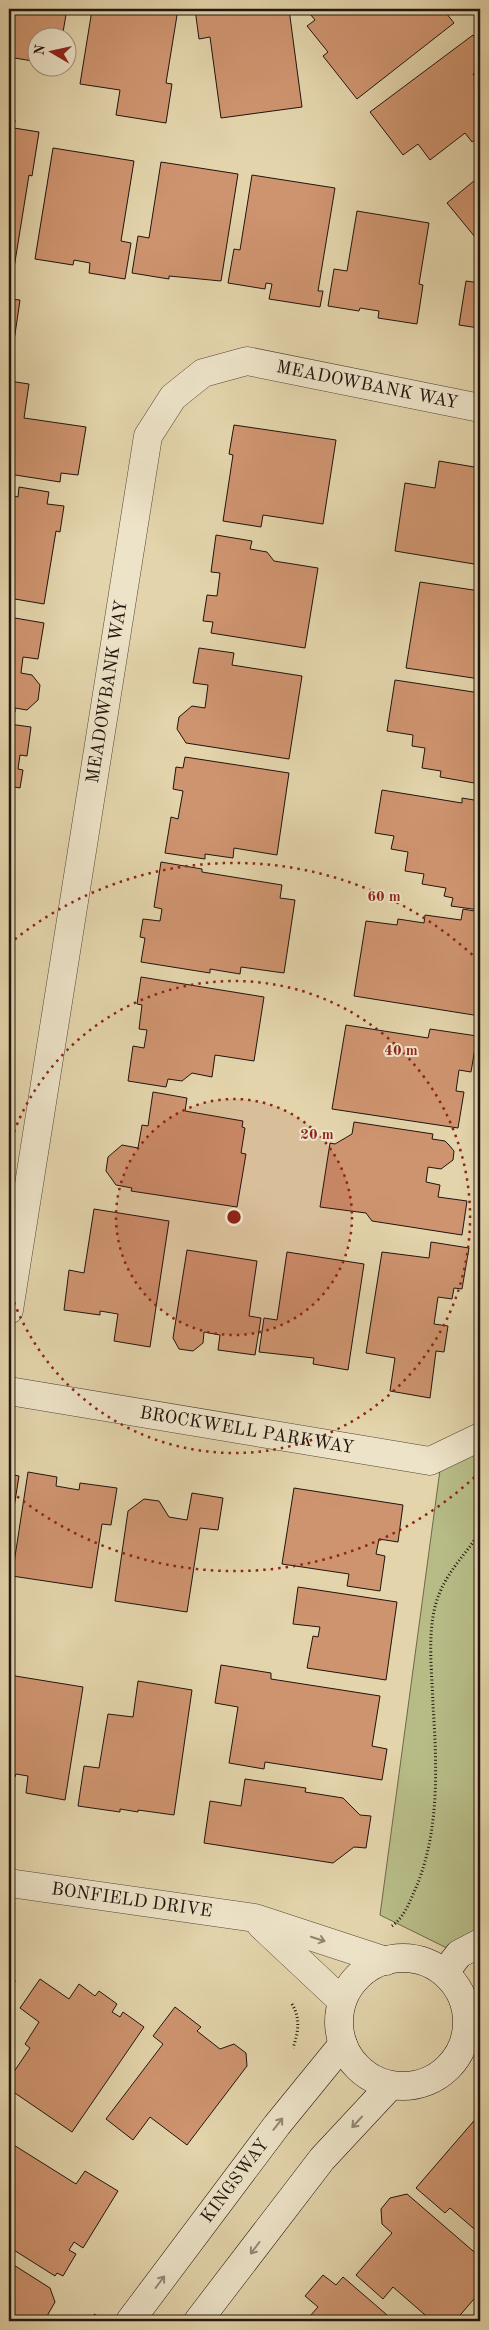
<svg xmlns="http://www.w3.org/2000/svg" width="489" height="2330" font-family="'Old Standard TT',serif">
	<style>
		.green { fill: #b7bc87; stroke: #6c684a }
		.building { fill: #ce946f; stroke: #21140e }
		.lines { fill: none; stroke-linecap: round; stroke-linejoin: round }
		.street-casing { stroke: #524435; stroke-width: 29 }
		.secondary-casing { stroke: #21140e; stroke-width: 29 }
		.path { stroke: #21140e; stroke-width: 3; stroke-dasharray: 1 2.5; stroke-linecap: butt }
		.street { stroke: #ede3c8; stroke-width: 28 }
		.secondary { stroke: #ede3c8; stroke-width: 28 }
		.oneway { stroke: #918674 }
		.ring { fill: none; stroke: #8f2418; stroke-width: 2.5; stroke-dasharray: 2.5 5 }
		.labels { text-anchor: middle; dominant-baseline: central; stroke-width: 4; stroke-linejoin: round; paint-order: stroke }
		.street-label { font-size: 18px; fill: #21140e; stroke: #ede3c8 }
		.centre { fill: #8f2418; stroke: #ede3c8; stroke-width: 2.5 }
		.ring-label { font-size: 15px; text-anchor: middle; font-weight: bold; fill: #8f2418; stroke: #ede3c8; stroke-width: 4; stroke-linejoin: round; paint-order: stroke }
	</style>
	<rect width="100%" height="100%" fill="#e3d4ab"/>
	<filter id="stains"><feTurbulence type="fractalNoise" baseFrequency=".004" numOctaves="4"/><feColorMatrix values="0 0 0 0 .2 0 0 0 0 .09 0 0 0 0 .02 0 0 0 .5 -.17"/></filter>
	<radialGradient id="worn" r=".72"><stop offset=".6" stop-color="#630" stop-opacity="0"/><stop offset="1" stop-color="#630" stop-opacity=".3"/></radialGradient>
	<!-- green -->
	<path class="green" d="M480,1437v509l-21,8 -79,-39 62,-460z"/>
	<!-- building -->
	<g class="building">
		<path d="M9,9h58l-5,29h-24v24l-29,-5z"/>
		<path d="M81,9h97l-12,74 6,1 -6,39 -50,-8 4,-25 -40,-6 12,-74z"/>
		<path d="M195,9h37v3l23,-3h34l13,98 -81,11 -11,-81 -11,2z"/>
		<path d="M306,9h137l11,14 -97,76 -34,-43 5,-4 -21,-26 8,-6z"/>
		<path d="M473,35l7,9v24l-7,6 7,9v53l-8,6 -7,-9 -35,27 -12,-16 -15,11 -33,-43z"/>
		<path d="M9,119l6,1 -1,8 25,4 -7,44 -3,-1 -20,124 11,1 -6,41 -5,-1z"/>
		<path d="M53,148l81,13 -13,80 10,2 -6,36 -36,-6 1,-10 -16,-3 -1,5 -38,-6z"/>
		<path d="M161,162l77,12 -17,107 -52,-5v3l-37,-6 6,-37 11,2z"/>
		<path d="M252,175l83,13 -17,103h5l-3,16 -51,-8 3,-15 -6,-1 -1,6 -37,-6 6,-34 6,1z"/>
		<path d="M480,176v67l-33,-40z"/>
		<path d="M357,211l72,12 -10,61 4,1 -6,39 -39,-6 1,-7 -19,-3 -1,3 -31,-5 6,-37 13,2z"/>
		<path d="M466,281l14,2v68l-5,-1 4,-22 -20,-3z"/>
		<path d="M9,381l20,3 -5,34 62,9 -8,48 -17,-2 -1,9 -51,-8z"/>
		<path d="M234,425l102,15 -13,84 -60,-9 -2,12 -38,-6 10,-66 -4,-1z"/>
		<path d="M439,461l41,7v97l-85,-14 10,-68 30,5z"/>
		<path d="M19,487l30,5 -2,12 17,2 -4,26 -4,-1 -12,73 -35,-6v-103l9,2z"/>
		<path d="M216,535l36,6 -2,8 17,3 7,9 44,7 -13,80 -94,-15 2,-11 -10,-1 4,-26 10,1 3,-23 -9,-1z"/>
		<path d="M420,582l60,9v88l-74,-11z"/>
		<path d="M9,617l35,6 -6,36 -15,-2 -2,16 11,2 8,10 -2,15 -11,10 -12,-2v4l-6,-1z"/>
		<path d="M199,648l35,5 -2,12 70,11 -13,83 -103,-16 -9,-14 2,-12 13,-11 13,2 3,-23 -15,-2z"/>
		<path d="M395,680l85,13v91l-40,-7 1,-6 -19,-3 3,-20 -13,-2 1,-11 -26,-4z"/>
		<path d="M9,724l22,3 -4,29 -7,-1 -2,14 5,1 -3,18 -11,-2v5z"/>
		<path d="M185,757l104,16 -12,82 -43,-7 -1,10 -28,-4v5l-40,-6 6,-36 7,2 5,-28 -10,-2 3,-22 7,1z"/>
		<path d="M382,790l80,13v-5l18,3v109l-29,-4 2,-8 -9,-2 2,-8 -24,-4 2,-10 -19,-3 3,-19 -17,-3 3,-13 -19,-3z"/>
		<path d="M161,862l41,7v3l80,13 -2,13 15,2 -11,73 -43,-6 -1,7 -30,-5v4l-69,-11 4,-24 -5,-1 3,-18 17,2 2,-12 -8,-2z"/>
		<path d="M463,909l17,3v104l-126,-20 12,-75 31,4 1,-6 26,4 1,-8 36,5z"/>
		<path d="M141,977l123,20 -10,64 -39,-6 -3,22 -20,-4 -10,8 -14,-2 -2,8 -38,-6 5,-35 11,2 3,-18 -8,-1 3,-24 -5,-1z"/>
		<path d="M346,1025l82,13 2,-9 47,7 -6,36 -12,-2 -3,21 8,1 -6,36 -126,-19z"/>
		<path d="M153,1092l34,6 -2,13 58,10 -1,6 3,1 -4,25 5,1 -9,53 -106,-16 1,-3 -16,-3 -10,-14 2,-14 14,-12 16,3 4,-23 6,1z"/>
		<path d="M354,1122l79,12 -1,5 13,2 4,4 5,6 -1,9 -12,9 -13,-2 -2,15 14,3 -2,12 29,4 -5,34 -90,-14 -6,-8 -46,-6 10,-64 5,1 17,-10z"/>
		<path d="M94,1209l75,12 -19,126 -36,-6 4,-27 -18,-3v4l-36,-5 5,-40 15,3z"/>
		<path d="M431,1242l38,6 -7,41 -8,-1 -2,11 -14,-2 -4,27 14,2 -4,26 -8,-1 -6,47 -40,-7 5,-33 -29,-5 16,-101 47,6z"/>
		<path d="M187,1250l70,11 -8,55 12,2 -6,37 -37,-5 2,-15 -16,-3 -1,11 -10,8 -14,-2 -6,-11z"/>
		<path d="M287,1252l77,12 -16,106 -35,-6 1,-6 -55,-6 5,-34 13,2z"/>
		<path d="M28,1472l29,5 -1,9 23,4 1,-7 37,5 -6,37 -9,-1 -10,64 -80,-12z"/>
		<path d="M9,1474l10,2 -7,44 -3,-1z"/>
		<path d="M294,1488l109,17 -5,37 -19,-3 -3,15 9,2 -5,35 -33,-5 2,-12 -67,-10z"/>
		<path d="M192,1493l31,5 -5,32 -18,-2 -13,84 -72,-11 13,-90 16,-12 15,2 10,16 18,3z"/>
		<path d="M298,1587l99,15 -11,78 -79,-12 6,-32 5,1 2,-10 -27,-3z"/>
		<path d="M221,1665l50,8v6l109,17 -8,50 15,3 -5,31 -117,-18 -1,7 -35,-6 9,-56 -23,-4z"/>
		<path d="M9,1675l74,12 -18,113 -39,-7 2,-17 -12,-2 -1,3 -6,-1z"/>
		<path d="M138,1681l54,9 -18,125 -36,-5v2l-18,-3v3l-42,-6 6,-40 15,2 9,-54 25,3z"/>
		<path d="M245,1779l61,9 -1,4 38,6 17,17 11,1 -5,32 -12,-1 -21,16 -129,-20 6,-42 31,5z"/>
		<path d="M9,1979l6,1 -6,36z"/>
		<path d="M40,1979l29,20 10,-15 16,12 4,-5 18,13 -5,8 8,5 3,-5 21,15 -72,105 -63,-43v-10l21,-31 -5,-4 14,-22 -19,-14z"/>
		<path d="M175,2007l26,20 -4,4 23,18 14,-5 12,9 1,13 -60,79 -37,-28 -17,23 -27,-21 57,-75 -10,-8z"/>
		<path d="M479,2115l1,1v118l-30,-26 -5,5 -29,-25z"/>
		<path d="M9,2142l67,42 9,-13 33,20 -35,57 -9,-6 -5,8 7,4 -13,22 -6,-3 -2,3 -46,-29z"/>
		<path d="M407,2194l73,63v35l-25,29h-23l-39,-34 -10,12 -27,-24 36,-42 -10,-9 -1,-15 9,-11z"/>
		<path d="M9,2262l41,26 5,14 -8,14 -11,5 -8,-5 -3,5h-16z"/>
		<path d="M323,2275l13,10 7,-8 51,44h-80l-4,-5 8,-9 -13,-11z"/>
	</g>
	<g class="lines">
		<!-- street casing -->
		<g class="street-casing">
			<g id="street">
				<path id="s1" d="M9,1310l139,-874 25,-39 30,-24 44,-12 233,47"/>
				<path id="s2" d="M9,1391l421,70 50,-24"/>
				<path id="s3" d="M9,1883l246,35 131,43"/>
				<path d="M261,1925l81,76"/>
			</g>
		</g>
		<!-- secondary casing -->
		<g class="secondary-casing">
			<g id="secondary">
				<circle cx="403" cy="2022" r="64"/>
				<path d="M445,1972l14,-18 21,-11"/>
				<path id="s4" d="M130,2321l147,-196 66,-81"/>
				<path d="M198,2321l124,-162 68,-73"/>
			</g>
		</g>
		<!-- path -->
		<g class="path">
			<path d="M392,1926c11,-8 17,-22 22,-34 26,-57 23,-126 19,-187 -1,-34 -6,-70 3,-102 9,-30 28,-46 44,-71"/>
			<path d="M292,2004c9,15 6,29 1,44"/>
			<path d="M91,2321l5,-7"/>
		</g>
		<!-- street -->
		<use href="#street" class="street"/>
		<!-- secondary -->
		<use href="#secondary" class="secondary"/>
	</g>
	<!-- one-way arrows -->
	<defs><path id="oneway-shaft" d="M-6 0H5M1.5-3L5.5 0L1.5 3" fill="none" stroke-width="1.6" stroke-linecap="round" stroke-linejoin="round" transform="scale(1.25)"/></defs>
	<g class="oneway">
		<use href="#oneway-shaft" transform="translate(318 1939) rotate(18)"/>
		<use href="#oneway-shaft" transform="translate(357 2122) rotate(133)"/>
		<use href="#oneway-shaft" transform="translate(278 2124) rotate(-52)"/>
		<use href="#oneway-shaft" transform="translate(255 2248) rotate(127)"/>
		<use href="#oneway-shaft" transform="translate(160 2282) rotate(-53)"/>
	</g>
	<!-- distance rings -->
	<circle cx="234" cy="1217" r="118" fill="#8f2418" fill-opacity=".12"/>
	<g class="ring">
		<circle cx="234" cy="1217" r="118"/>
		<path d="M9 1146A236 236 0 1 1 9 1288"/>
		<path d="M480 1472A354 354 0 0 1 9 1490M9 944A354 354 0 0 1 480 962"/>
	</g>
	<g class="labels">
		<!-- street labels -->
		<g class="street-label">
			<text stroke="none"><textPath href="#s1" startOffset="1138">MEADOWBANK WAY</textPath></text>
			<text stroke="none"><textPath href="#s1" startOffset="626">MEADOWBANK WAY</textPath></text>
			<text stroke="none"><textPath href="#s2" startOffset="241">BROCKWELL PARKWAY</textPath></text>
			<text stroke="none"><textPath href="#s3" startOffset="124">BONFIELD DRIVE</textPath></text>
			<text stroke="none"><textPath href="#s4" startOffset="175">KINGSWAY</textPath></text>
		</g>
	</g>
	<circle cx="234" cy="1217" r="8" class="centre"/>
	<g class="ring-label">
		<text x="384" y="901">60 m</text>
		<text x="401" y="1055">40 m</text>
		<text x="317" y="1139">20 m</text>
	</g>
	<!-- margin -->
	<rect width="489" height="2330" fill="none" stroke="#e3d4ab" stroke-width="30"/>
	<rect x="10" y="10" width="469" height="2310" fill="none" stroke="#21140e" stroke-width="2.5"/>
	<rect x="15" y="15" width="459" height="2300" fill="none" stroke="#21140e"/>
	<!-- north arrow -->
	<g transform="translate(52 52) rotate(279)"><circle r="24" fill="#ede3c8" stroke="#9b907e"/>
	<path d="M0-4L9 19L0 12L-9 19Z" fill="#8f2418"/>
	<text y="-8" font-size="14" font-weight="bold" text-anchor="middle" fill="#21140e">N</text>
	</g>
	<rect width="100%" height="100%" filter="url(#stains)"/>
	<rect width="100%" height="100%" fill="url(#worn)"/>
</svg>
